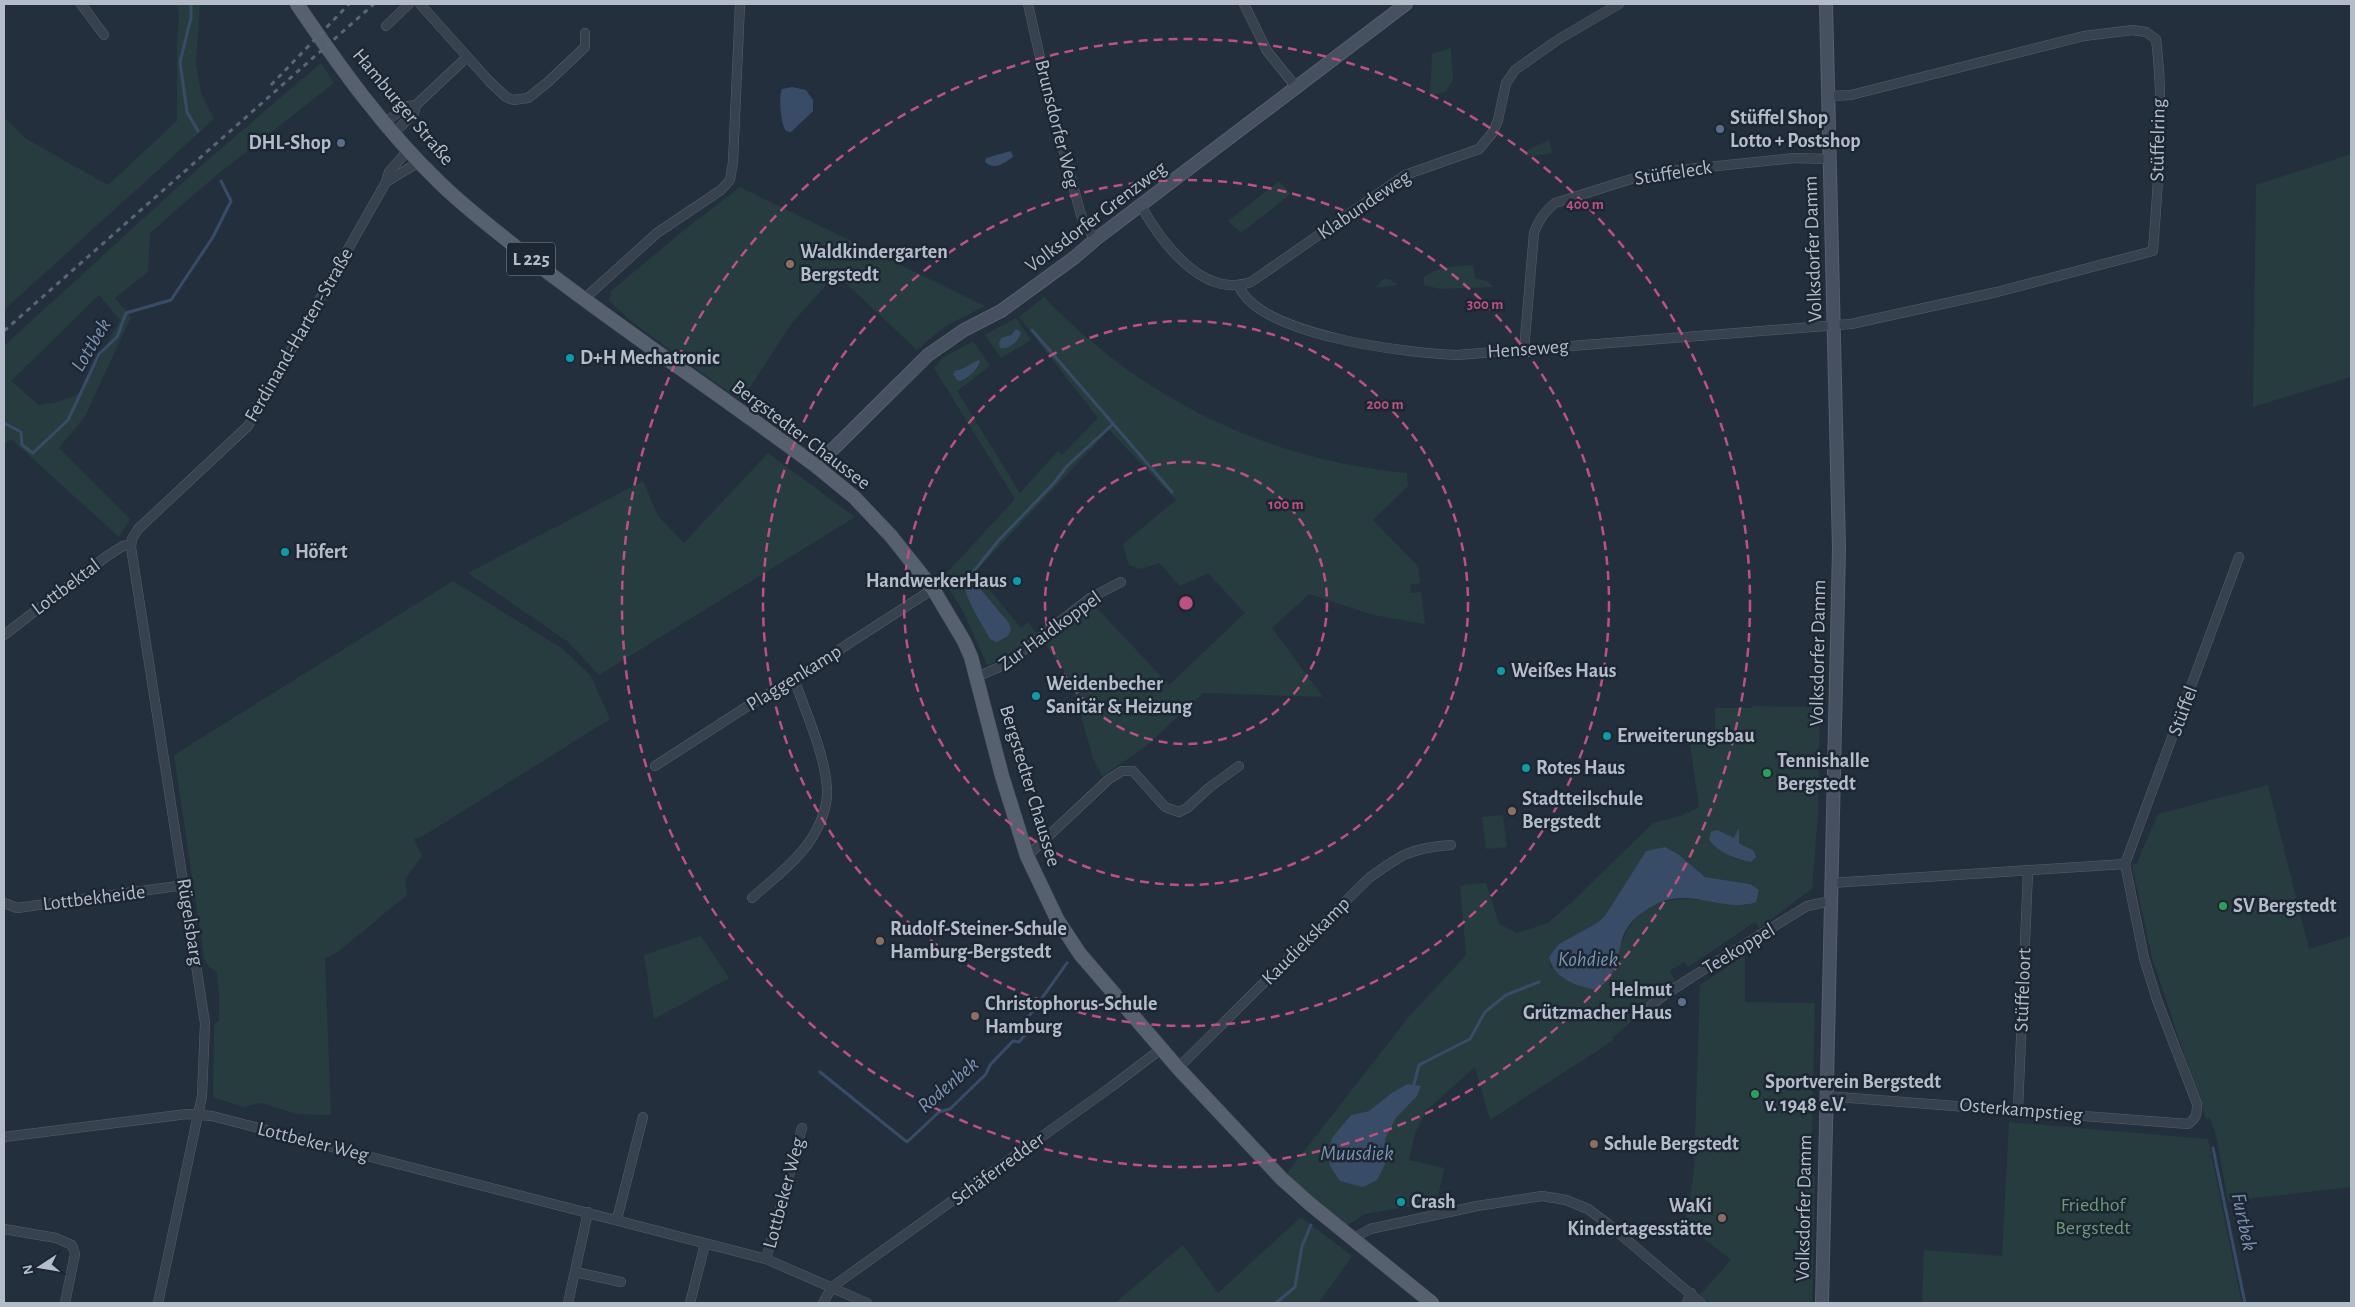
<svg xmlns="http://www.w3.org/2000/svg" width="2355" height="1307" font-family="'Alegreya Sans',sans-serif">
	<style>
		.green { fill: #263c3f; fill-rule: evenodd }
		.water { fill: #394c67 }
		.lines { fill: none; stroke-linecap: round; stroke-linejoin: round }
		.stream { stroke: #394c67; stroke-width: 3 }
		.street-casing { stroke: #565f6c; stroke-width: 10 }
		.secondary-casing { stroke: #565f6c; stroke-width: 14 }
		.primary-casing { stroke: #414a57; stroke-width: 15 }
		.street { stroke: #38414e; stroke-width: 9 }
		.secondary { stroke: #465061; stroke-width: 12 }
		.primary { stroke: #56606e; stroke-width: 14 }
		.rail { stroke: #5a6575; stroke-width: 3; stroke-dasharray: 5 5; stroke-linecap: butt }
		.ring { fill: none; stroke: #bd5182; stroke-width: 2.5; stroke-dasharray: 9 6 }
		.service-dot { fill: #5c6f8a; stroke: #1d2633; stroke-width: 2 }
		.education-dot { fill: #8d6e63; stroke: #1d2633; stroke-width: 2 }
		.culture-dot { fill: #0f9aa8; stroke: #1d2633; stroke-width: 2 }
		.leisure-dot { fill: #2e9e5b; stroke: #1d2633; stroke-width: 2 }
		.labels { text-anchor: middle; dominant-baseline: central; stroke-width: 5; stroke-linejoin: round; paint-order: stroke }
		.shield { fill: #1d2633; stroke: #878f9c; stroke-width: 1 }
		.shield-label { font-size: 19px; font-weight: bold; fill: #b4bcc9 }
		.street-label { font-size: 20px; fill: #b4bcc9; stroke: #1d2633 }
		.poi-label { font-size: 20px; font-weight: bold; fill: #b4bcc9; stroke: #1d2633; text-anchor: start }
		.park-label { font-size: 20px; fill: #6b9a76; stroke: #1d2633 }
		.water-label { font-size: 21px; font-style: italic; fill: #7c92b1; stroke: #1d2633 }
		.centre { fill: #bd5182; stroke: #1d2633; stroke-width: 2.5 }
		.ring-label { font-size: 15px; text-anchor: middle; font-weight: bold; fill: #bd5182; stroke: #1d2633; stroke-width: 5; stroke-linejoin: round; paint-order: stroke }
	</style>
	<rect width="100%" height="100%" fill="#242f3e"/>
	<!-- green -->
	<g class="green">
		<path d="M177,4h23l-4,58 5,31 13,26 -210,191v-193l21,21 83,47 69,-64v-74l2,-32z"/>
		<path d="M1451,48l2,32 -8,12 -15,3 2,-41z"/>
		<path d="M321,63l13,20 -121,95 -63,55 -2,39 -33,26 16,19 -46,99 -26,32 71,71 -11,18 -108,-98 -7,6v-99l199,-182zM99,295l21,25 -39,73 -23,9 -19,3 -28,-24z"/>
		<path d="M1549,140l3,13 -25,4 -1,-6z"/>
		<path d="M2351,154v223l-98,30 3,-222z"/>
		<path d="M1279,181l12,13 -50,39 -13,-12z"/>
		<path d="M740,187l6,3 239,116 -41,21 -27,23 -81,-76 -45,50 -50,77 -109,-79 -23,-21 2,-10 72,-60z"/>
		<path d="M1473,265l2,13 12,3 7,6 -54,2 -16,-4v-8c14,-11 32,-11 49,-12z"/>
		<path d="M1383,279h6l9,6 -23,3z"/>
		<path d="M1044,297c99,103 221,162 363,176l1,13 -35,34 45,46 2,17 -10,2 1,8 10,-1 4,32 -52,-9 -64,-21 -37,34 51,69 -120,-4 -59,55 -42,28 -8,-15 -24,-82 -25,-35 44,-37 5,-2 75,80 76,-72 -37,-40 -28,13 -21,-23 -18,6 -12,-4 -6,-21 53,-44 -67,-70 -134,142 46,56 7,-6 8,11c-14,11 -31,28 -49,32l-23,-52 -22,-35 73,-79 -81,-131 7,-9 32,-18 17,25 -33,25 63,102 38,-42 4,4 36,-37 -79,-101zM972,579l37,44 2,7 -7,9 -10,2z"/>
		<path d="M1016,318l15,22 -30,18 -16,-23z"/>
		<path d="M768,453l87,64 -256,158 -32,-34 -99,-68 175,-92 15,35 26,27z"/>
		<path d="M453,581l110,68 28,27 19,43 -187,117 -9,3 8,17 -17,23 2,16 -68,56 -14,7 6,157 -34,-1 -36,-11 -18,4 -30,-10 1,-72 5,-5v-25l-2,-23 -8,-5 -5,-9 -30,-203z"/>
		<path d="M1752,706l68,1 -2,107 -6,75 -53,39 -4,-6 -67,45 -4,-5 -15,9 8,12 -65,55 2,2 -124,80 -15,-53 -49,44 -11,22 -6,27 35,8 -7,34 -73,12 -20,14 -60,-51 123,-158 59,-64 -6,-70 26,-2 13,41 18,9 31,-10 23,-20 82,-80 27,-7 19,-9 -10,-70 26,-1v-28h37zM1717,830l36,21 -2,11 -16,-3 -21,-13zM1665,847l13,7 27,23 45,7 -4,21c-47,-5 -102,-21 -124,37l-71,26 -2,-11 10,-13 38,-21 8,-7 41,-65zM1407,1084l10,12 -21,22 -11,21v25l-34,-49 18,-4 24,-19z"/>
		<path d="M2268,785l41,164 42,-13v251l-123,14 -12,-65 -6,-18 -4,1 -54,-161 -20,-93 5,-2 21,-49z"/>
		<path d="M1503,815l4,32 -21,2 -4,-32z"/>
		<path d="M701,936l28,42 -75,41 -10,-64z"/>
		<path d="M1745,955v47l70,1 -4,171 4,2 -3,127h-102l-10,-8 31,-35 -48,-38 6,-13 5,-40 6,-184z"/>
		<path d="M2009,1122l199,17 34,164h-320l2,-53 78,6z"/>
		<path d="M1301,1217l51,39 -33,47h-204l68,-58 35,48z"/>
	</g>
	<!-- water -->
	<g class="water">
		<path d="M792,87l14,3 7,10v11l-22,21 -5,-1c-5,-6 -8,-35 -4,-42z"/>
		<path d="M1011,151l2,6c-9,6 -18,14 -28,5l1,-4z"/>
		<path d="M1016,329l5,3c-2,9 -12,18 -21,16l-1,-5 2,-5 10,-3z"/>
		<path d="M978,360l2,1c-1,7 -13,18 -20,20l-3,-1 -4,-6 2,-3 7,-2z"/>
		<path d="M967,577l5,2 37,44 2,7 -3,6 -11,6 -7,-3c-6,-13 -33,-50 -23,-62z"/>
		<path d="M1739,828v15l15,8 2,6 -5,5c-16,-3 -32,-9 -42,-22l2,-8 6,-2 17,8z"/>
		<path d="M1665,847l13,7 27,23 45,7 9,6 -3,12c-30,11 -64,-13 -95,0 -11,5 -23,12 -31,22 -17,20 -4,47 -34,66 -20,-4 -42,-11 -47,-33l10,-13 38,-21 8,-7 41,-65z"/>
		<path d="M1407,1084l14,2 -4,10 -21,22 -11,21v25l-8,16 -14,7 -23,-6 -10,-15 -2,-15 4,-13 19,-23 18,-4 24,-19z"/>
	</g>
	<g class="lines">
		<!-- stream -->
		<g class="stream">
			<path d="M191,4v14l-11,44 7,50 11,19"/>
			<path d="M1032,330l140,162"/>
			<path d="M4,423l17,9 1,13 11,8 35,-33 31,-66 18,-17 9,-24 45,-13 42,-63 18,-36 -10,-20"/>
			<path d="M969,577l30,-37 55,-57 13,-17 46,-42"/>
			<path d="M820,1072l87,70 32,-30 11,-3 36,-35 4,-9 23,-24 6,1 6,-7 -1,-12 43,-60"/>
			<path d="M1414,1084l5,-19 51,-26 15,-27 21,-17 33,-13"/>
			<path d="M2213,1148l32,155"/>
			<path d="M1276,1303l19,-16 7,-41 9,-21"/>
		</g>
		<!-- street casing -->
		<g class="street-casing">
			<g id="street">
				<path d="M81,4l23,31"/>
				<path d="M420,4l69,77 17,16 7,3 15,-2 20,-16 37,-35v-14"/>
				<path d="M1028,4l20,89 33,122 6,14 9,10"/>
				<path d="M1244,4l23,47 29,36"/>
				<path d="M386,26l23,-22"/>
				<path d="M385,122l23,-16 8,-1"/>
				<path d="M394,133l20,-20 2,-8 51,-48"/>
				<path d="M386,182l33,-20"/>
				<path d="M1141,206c21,37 62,93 110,76l154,-107 74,-26 14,-17 5,-12 8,-37 9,-13 44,-31 60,-35"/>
				<path d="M1239,286c21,50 168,67 218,69l394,-31 146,-32 156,-41c5,-70 12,-142 3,-212l-10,-7 -13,-2 -49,6 -233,59 -23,1"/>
				<path d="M584,299l73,-66 64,-43 9,-10 3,-18 7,-158"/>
				<path d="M1524,350l10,-117c5,-13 10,-21 21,-30l86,-27 38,-6 115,-12 35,1"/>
				<path d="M4,635l103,-79 16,-10 8,-2"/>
				<path d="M977,677l29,-13 84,-66 31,-16"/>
				<path d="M655,766l99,-64 40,-23 139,-90"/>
				<path d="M1027,856l82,-77 13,-8h11l32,36 14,5 8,-4 23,-21 29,-21"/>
				<path d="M1831,883l294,-19 114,-307"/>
				<path d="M752,898c22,-20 52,-42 65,-69 6,-11 11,-28 10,-40 -2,-35 -21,-76 -33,-110"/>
				<path d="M4,903l13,5 168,-23"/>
				<path d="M1651,1006l9,-8 32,-21 115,-71 24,-5"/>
				<path d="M1178,1068l191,-190c32,-23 41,-30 82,-33"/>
				<path d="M1825,1096l363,28c8,-5 9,-10 9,-20l-40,-104 -13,-42 -19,-94"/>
				<path d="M2018,1110l10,-239"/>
				<path d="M4,1137l183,-23 25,2 554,143 101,44"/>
				<path d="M617,1219l26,-102"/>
				<path d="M4,1229l52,9 16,7 3,9 -10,49"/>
				<path d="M1352,1239l18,-10 107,-23 65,-10 24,4 22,9 19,14 94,80"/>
				<path d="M766,1259l36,-131"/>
				<path d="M576,1272l45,10"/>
				<path d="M158,1303l44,-207 3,-73 -74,-476 1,-8 6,-10 110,-103 138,-244 3,-10 19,-22"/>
				<path d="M568,1303l20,-91"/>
				<path d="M690,1303l15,-59"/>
				<path d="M823,1303l9,-16 279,-200 50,-38"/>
				<path d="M1687,1303l4,-10"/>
			</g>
		</g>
		<!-- secondary casing -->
		<g class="secondary-casing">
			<g id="secondary">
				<path d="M816,466l112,-111 36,-25 37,-19 74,-54 21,-18 310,-235"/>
				<path d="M1822,1303l17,-754 -13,-545"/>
			</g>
		</g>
		<!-- primary casing -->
		<g class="primary-casing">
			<path id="primary" d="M297,4c42,62 87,125 141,177 28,28 60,51 90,76 94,73 193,138 288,209l38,31 37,39 42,53 31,52 7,16 31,119 25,80 30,63 23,35 98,114 104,111 28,25 122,99"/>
		</g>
		<!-- street -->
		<use href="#street" class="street"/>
		<!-- secondary -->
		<use href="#secondary" class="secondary"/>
		<!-- primary -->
		<use href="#primary" class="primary"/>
		<!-- rail -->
		<g class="rail">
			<path d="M271,85l78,-81"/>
			<path d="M4,331l370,-327"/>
		</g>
	</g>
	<!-- distance rings -->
	<g class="ring">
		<circle cx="1186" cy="603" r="141"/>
		<circle cx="1186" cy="603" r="282"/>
		<circle cx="1186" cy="603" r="423"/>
		<circle cx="1186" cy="603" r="564"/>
	</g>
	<!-- markers -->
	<g class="service-dot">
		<circle cx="1720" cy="129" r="5"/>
		<circle cx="341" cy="143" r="5"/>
		<circle cx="1682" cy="1002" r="5"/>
	</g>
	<g class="education-dot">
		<circle cx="790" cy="264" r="5"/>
		<circle cx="1512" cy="811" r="5"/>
		<circle cx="880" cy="941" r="5"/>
		<circle cx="975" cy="1016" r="5"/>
		<circle cx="1594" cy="1144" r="5"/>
		<circle cx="1722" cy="1218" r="5"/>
	</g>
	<g class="culture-dot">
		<circle cx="570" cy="358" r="5"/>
		<circle cx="285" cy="552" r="5"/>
		<circle cx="1017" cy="581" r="5"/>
		<circle cx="1501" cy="671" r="5"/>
		<circle cx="1036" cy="696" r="5"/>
		<circle cx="1607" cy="736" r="5"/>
		<circle cx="1526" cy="768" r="5"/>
		<circle cx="1401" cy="1202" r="5"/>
	</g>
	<g class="leisure-dot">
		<circle cx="1767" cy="773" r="5"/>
		<circle cx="2223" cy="906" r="5"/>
		<circle cx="1755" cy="1094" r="5"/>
	</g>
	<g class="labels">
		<!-- shield labels -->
		<rect class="shield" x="507" y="242.5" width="48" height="33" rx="4"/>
		<g class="shield-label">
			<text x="531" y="259">L 225</text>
		</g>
		<!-- street labels -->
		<g class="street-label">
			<text transform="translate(403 107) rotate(50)">Hamburger Straße</text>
			<text transform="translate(1057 124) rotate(76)">Brunsdorfer Weg</text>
			<text transform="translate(2158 140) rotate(-89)">Stüffelring</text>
			<text transform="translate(1673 173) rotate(-9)">Stüffeleck</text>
			<text transform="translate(1364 205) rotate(-34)">Klabundeweg</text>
			<text transform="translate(1096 217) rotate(-37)">Volksdorfer Grenzweg</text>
			<text transform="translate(1813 249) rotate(-92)">Volksdorfer Damm</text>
			<text transform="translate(299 335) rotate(-60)">Ferdinand-Harten-Straße</text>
			<text transform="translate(1528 349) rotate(-4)">Henseweg</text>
			<text transform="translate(801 435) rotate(37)">Bergstedter Chaussee</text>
			<text transform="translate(66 587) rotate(-37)">Lottbektal</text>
			<text transform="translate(1050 631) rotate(-36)">Zur Haidkoppel</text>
			<text transform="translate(1818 653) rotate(-89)">Volksdorfer Damm</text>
			<text transform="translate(794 678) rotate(-32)">Plaggenkamp</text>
			<text transform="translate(2183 711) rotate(-70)">Stüffel</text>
			<text transform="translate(1030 786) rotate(73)">Bergstedter Chaussee</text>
			<text transform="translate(94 898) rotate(-7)">Lottbekheide</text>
			<text transform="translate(190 922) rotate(81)">Rügelsbarg</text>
			<text transform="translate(1306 941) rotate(-45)">Kaudiekskamp</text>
			<text transform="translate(1739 949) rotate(-31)">Teekoppel</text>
			<text transform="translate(2023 990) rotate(-88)">Stüffeloort</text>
			<text transform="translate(2021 1110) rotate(5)">Osterkampstieg</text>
			<text transform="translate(313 1142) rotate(14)">Lottbeker Weg</text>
			<text transform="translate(998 1169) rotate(-36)">Schäferredder</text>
			<text transform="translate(784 1193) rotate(-75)">Lottbeker Weg</text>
			<text transform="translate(1804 1208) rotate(-89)">Volksdorfer Damm</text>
		</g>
		<!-- poi labels -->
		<g class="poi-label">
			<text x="1730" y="118">Stüffel Shop<tspan x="1730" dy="23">Lotto + Postshop</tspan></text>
			<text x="331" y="143" text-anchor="end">DHL-Shop</text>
			<text x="800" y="252">Waldkindergarten<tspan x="800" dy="23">Bergstedt</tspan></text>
			<text x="580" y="358">D+H Mechatronic</text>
			<text x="295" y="552">Höfert</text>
			<text x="1007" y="581" text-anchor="end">HandwerkerHaus</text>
			<text x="1511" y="671">Weißes Haus</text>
			<text x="1046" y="684">Weidenbecher<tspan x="1046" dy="23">Sanitär &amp; Heizung</tspan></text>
			<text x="1617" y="736">Erweiterungsbau</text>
			<text x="1777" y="761">Tennishalle<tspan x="1777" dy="23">Bergstedt</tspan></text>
			<text x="1536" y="768">Rotes Haus</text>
			<text x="1522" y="799">Stadtteilschule<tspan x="1522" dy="23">Bergstedt</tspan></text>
			<text x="2233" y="906">SV Bergstedt</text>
			<text x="890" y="929">Rudolf-Steiner-Schule<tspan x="890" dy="23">Hamburg-Bergstedt</tspan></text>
			<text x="1672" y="990" text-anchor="end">Helmut<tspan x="1672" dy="23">Grützmacher Haus</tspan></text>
			<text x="985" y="1004">Christophorus-Schule<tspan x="985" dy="23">Hamburg</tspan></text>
			<text x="1765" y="1082">Sportverein Bergstedt<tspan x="1765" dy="23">v. 1948 e.V.</tspan></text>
			<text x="1604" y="1144">Schule Bergstedt</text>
			<text x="1411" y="1202">Crash</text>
			<text x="1712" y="1206" text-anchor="end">WaKi<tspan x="1712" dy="23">Kindertagesstätte</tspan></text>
		</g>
		<!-- park labels -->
		<g class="park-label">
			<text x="2093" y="1205">Friedhof<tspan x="2093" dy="23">Bergstedt</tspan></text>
		</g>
		<!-- water labels -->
		<g class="water-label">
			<text transform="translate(91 345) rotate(-59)">Lottbek</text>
			<text x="1588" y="959">Kohdiek</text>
			<text transform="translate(948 1085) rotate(-41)">Rodenbek</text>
			<text x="1357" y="1153">Muusdiek</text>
			<text transform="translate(2244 1222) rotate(78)">Furtbek</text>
		</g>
	</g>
	<circle cx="1186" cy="603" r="8" class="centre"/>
	<g class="ring-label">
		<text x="1585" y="209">400 m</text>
		<text x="1485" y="309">300 m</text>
		<text x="1385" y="409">200 m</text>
		<text x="1286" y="509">100 m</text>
	</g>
	<!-- border -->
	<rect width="2355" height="1307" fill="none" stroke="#b4bcc9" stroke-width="10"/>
	<!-- north arrow -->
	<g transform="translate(40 1267) rotate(258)" stroke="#1d2633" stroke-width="4" paint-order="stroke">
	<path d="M0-4L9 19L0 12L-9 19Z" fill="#b4bcc9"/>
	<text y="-8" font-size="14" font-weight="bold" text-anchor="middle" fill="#b4bcc9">N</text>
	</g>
</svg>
